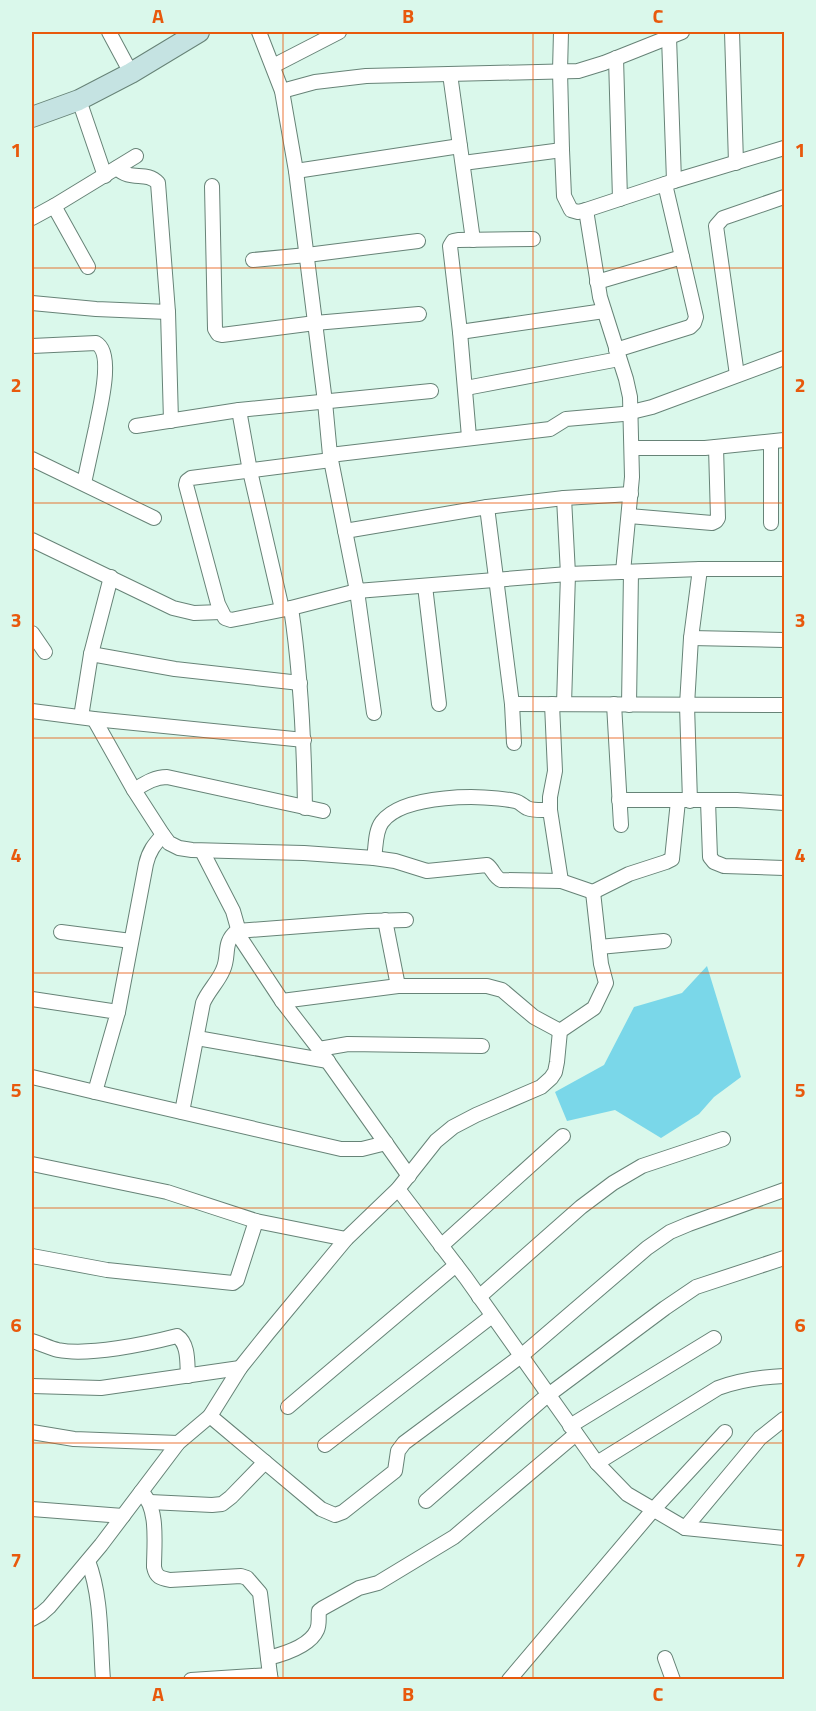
<svg xmlns="http://www.w3.org/2000/svg" width="816" height="1711" font-family="'Titillium Web',sans-serif">
	<style>
		.water { fill: #7ad7e9 }
		.lines { fill: none; stroke-linecap: round; stroke-linejoin: round }
		.street-casing { stroke: #678377; stroke-width: 16 }
		.secondary-casing { stroke: #678377; stroke-width: 22 }
		.street { stroke: #fff; stroke-width: 14 }
		.secondary { stroke: #c5e3e2; stroke-width: 20 }
		.grid { fill: none; stroke: #e8590c; stroke-width: 1.5; stroke-opacity: 0.55 }
		.neatline { fill: none; stroke: #e8590c; stroke-width: 2 }
		.grid-label { font-size: 20px; text-anchor: middle; font-weight: bold; fill: #e8590c }
	</style>
	<rect width="100%" height="100%" fill="#daf8eb"/>
	<!-- water -->
	<path class="water" d="M707,966l34,111 -27,20 -15,17 -38,24 -46,-28 -48,11 -12,-29 49,-27 30,-58 48,-14z"/>
	<g class="lines">
		<!-- street casing -->
		<g class="street-casing">
			<g id="street">
				<path d="M109,32l22,41"/>
				<path d="M259,32l23,59 14,80 29,231 5,53 27,136 211,-17 132,-5h84"/>
				<path d="M561,32l-1,39 2,79 2,46 7,14 7,2 8,-2 88,-29 110,-33"/>
				<path d="M732,32l4,131"/>
				<path d="M669,37l5,144"/>
				<path d="M616,58l4,141"/>
				<path d="M273,66l66,-34"/>
				<path d="M450,74l23,166"/>
				<path d="M282,91l33,-9 51,-6 212,-5 26,-8 78,-31"/>
				<path d="M79,100l26,76"/>
				<path d="M463,163l99,-13"/>
				<path d="M296,171l164,-25"/>
				<path d="M212,186l3,143 3,5 4,1 93,-12 104,-9"/>
				<path d="M54,206l34,61"/>
				<path d="M586,210l14,87 26,82 4,18 2,80 -9,95"/>
				<path d="M32,218l22,-12 82,-50"/>
				<path d="M253,260l54,-5 111,-14"/>
				<path d="M597,282l85,-25"/>
				<path d="M32,303l64,6 72,3 -10,-129c-12,-13 -27,-1 -41,-15"/>
				<path d="M168,312l3,109"/>
				<path d="M460,332l144,-21"/>
				<path d="M32,346l64,-3c19,10 3,68 0,85 -4,18 -8,37 -12,55"/>
				<path d="M616,350l74,-23 4,-4 2,-6 -31,-133"/>
				<path d="M737,375l-21,-149 7,-8 61,-21"/>
				<path d="M466,388l153,-29"/>
				<path d="M239,410l11,61 32,138"/>
				<path d="M136,426l103,-16 192,-19"/>
				<path d="M469,437l-9,-105 -10,-86 3,-5 5,-1 75,-1"/>
				<path d="M771,442v81"/>
				<path d="M632,448h73l79,-8"/>
				<path d="M330,455l220,-26 16,-10 57,-5 29,-7 132,-49"/>
				<path d="M32,459l122,59"/>
				<path d="M331,460l-140,18 -4,3 -1,4 32,119 7,14 6,2 60,-12 66,-17 17,122"/>
				<path d="M564,498l4,76 -4,130"/>
				<path d="M487,507l25,197 2,39"/>
				<path d="M629,516l83,7 4,-2 2,-3 -2,-71"/>
				<path d="M345,531l142,-24 77,-9 67,-4"/>
				<path d="M32,540l141,68 21,5 27,-1"/>
				<path d="M425,586l14,118"/>
				<path d="M291,608c10,66 13,133 14,200"/>
				<path d="M32,633l13,19"/>
				<path d="M691,638l93,2"/>
				<path d="M91,654l84,15 125,14"/>
				<path d="M512,704l272,1"/>
				<path d="M552,704l3,67 -5,26v13l11,71"/>
				<path d="M614,704l7,121"/>
				<path d="M629,705l2,-133"/>
				<path d="M32,711l62,8 210,21"/>
				<path d="M81,717l10,-63 20,-77"/>
				<path d="M94,719l40,71 29,45 6,8 10,5 13,2 112,3 70,5 21,3 32,10 60,-6c6,4 7,12 14,15l60,1 32,11 36,-18 37,-12 6,-3 6,-58"/>
				<path d="M134,790c10,-6 20,-13 33,-13l156,34"/>
				<path d="M619,800h118l47,3"/>
				<path d="M690,801l-3,-96 4,-67 9,-69"/>
				<path d="M708,801l2,56 4,5 10,4 60,2"/>
				<path d="M202,851l31,60 8,28 41,62 37,48 90,127"/>
				<path d="M374,858c2,-11 1,-27 8,-36 21,-28 102,-28 133,-21 5,1 8,5 12,7 7,3 16,2 23,2"/>
				<path d="M385,920l13,66"/>
				<path d="M61,932l70,9"/>
				<path d="M599,947l65,-6"/>
				<path d="M32,999l86,13 -23,80 -63,-15"/>
				<path d="M282,1001l116,-15h89l15,4 32,27 26,14"/>
				<path d="M118,1012l28,-148c3,-13 8,-19 17,-29"/>
				<path d="M197,1038l131,23"/>
				<path d="M319,1049l29,-5 134,2"/>
				<path d="M95,1092l246,57h21l24,-6"/>
				<path d="M182,1112l21,-109c5,-12 15,-21 20,-33 7,-15 -1,-27 14,-39l131,-10 38,-1"/>
				<path d="M32,1164l135,28 89,29 90,18"/>
				<path d="M398,1189l68,89 131,185 30,31 58,34 99,10"/>
				<path d="M441,1246l122,-110"/>
				<path d="M32,1256l75,14 126,13 4,-3 19,-59"/>
				<path d="M479,1297l102,-90 32,-24 29,-17 81,-27"/>
				<path d="M32,1341c8,2 17,7 26,9 31,6 88,-6 119,-14 12,8 10,27 11,40"/>
				<path d="M32,1386l69,2 139,-20"/>
				<path d="M288,1407l168,-142"/>
				<path d="M210,1416l111,93 14,6 8,-3 52,-41 3,-20 6,-8 117,-87 126,-108 23,-16 19,-8 95,-34"/>
				<path d="M570,1426l144,-88"/>
				<path d="M32,1432l42,7 104,4"/>
				<path d="M325,1445l167,-129"/>
				<path d="M597,1463l121,-75c22,-8 43,-11 66,-12"/>
				<path d="M141,1492c18,15 13,53 13,75 2,10 6,11 16,13l71,-4 6,2 13,15 10,82"/>
				<path d="M426,1501l117,-102 122,-91 31,-21 88,-29"/>
				<path d="M150,1502l62,3 10,-1 9,-7 34,-35"/>
				<path d="M32,1509l91,7"/>
				<path d="M685,1528l75,-90 24,-19"/>
				<path d="M88,1561c14,36 12,80 15,119"/>
				<path d="M32,1619l9,-5 8,-7 52,-62 77,-102 32,-27 30,-48 28,-35 78,-94 52,-50 38,-48 17,-14 23,-12 65,-28 10,-9 4,-6 2,-10 3,-31 34,-23 12,-25 -5,-19 -8,-72"/>
				<path d="M268,1658c16,-4 42,-12 49,-28 3,-7 1,-13 2,-19l4,-3 36,-20 19,-5 76,-46 122,-103"/>
				<path d="M665,1658l8,22"/>
				<path d="M191,1680l79,-5 1,5"/>
				<path d="M509,1680l144,-170 72,-78"/>
			</g>
		</g>
		<!-- secondary casing -->
		<g class="secondary-casing">
			<path id="secondary" d="M32,117l47,-17 52,-27 68,-41"/>
		</g>
		<!-- street -->
		<use href="#street" class="street"/>
		<!-- secondary -->
		<use href="#secondary" class="secondary"/>
	</g>
	<!-- grid -->
	<path class="grid" d="M283,32v1648M533,32v1648M32,268h752M32,503h752M32,738h752M32,973h752M32,1208h752M32,1443h752"/>
	<!-- border -->
	<rect width="816" height="1711" fill="none" stroke="#daf8eb" stroke-width="66"/>
	<rect x="33" y="33" width="750" height="1645" class="neatline"/>
	<g class="grid-label">
		<text x="158" y="23">A</text>
		<text x="408" y="23">B</text>
		<text x="658" y="23">C</text>
		<text x="16" y="157">1</text>
		<text x="800" y="157">1</text>
		<text x="16" y="392">2</text>
		<text x="800" y="392">2</text>
		<text x="16" y="627">3</text>
		<text x="800" y="627">3</text>
		<text x="16" y="862">4</text>
		<text x="800" y="862">4</text>
		<text x="16" y="1097">5</text>
		<text x="800" y="1097">5</text>
		<text x="16" y="1332">6</text>
		<text x="800" y="1332">6</text>
		<text x="16" y="1567">7</text>
		<text x="800" y="1567">7</text>
		<text x="158" y="1701">A</text>
		<text x="408" y="1701">B</text>
		<text x="658" y="1701">C</text>
	</g>
</svg>
